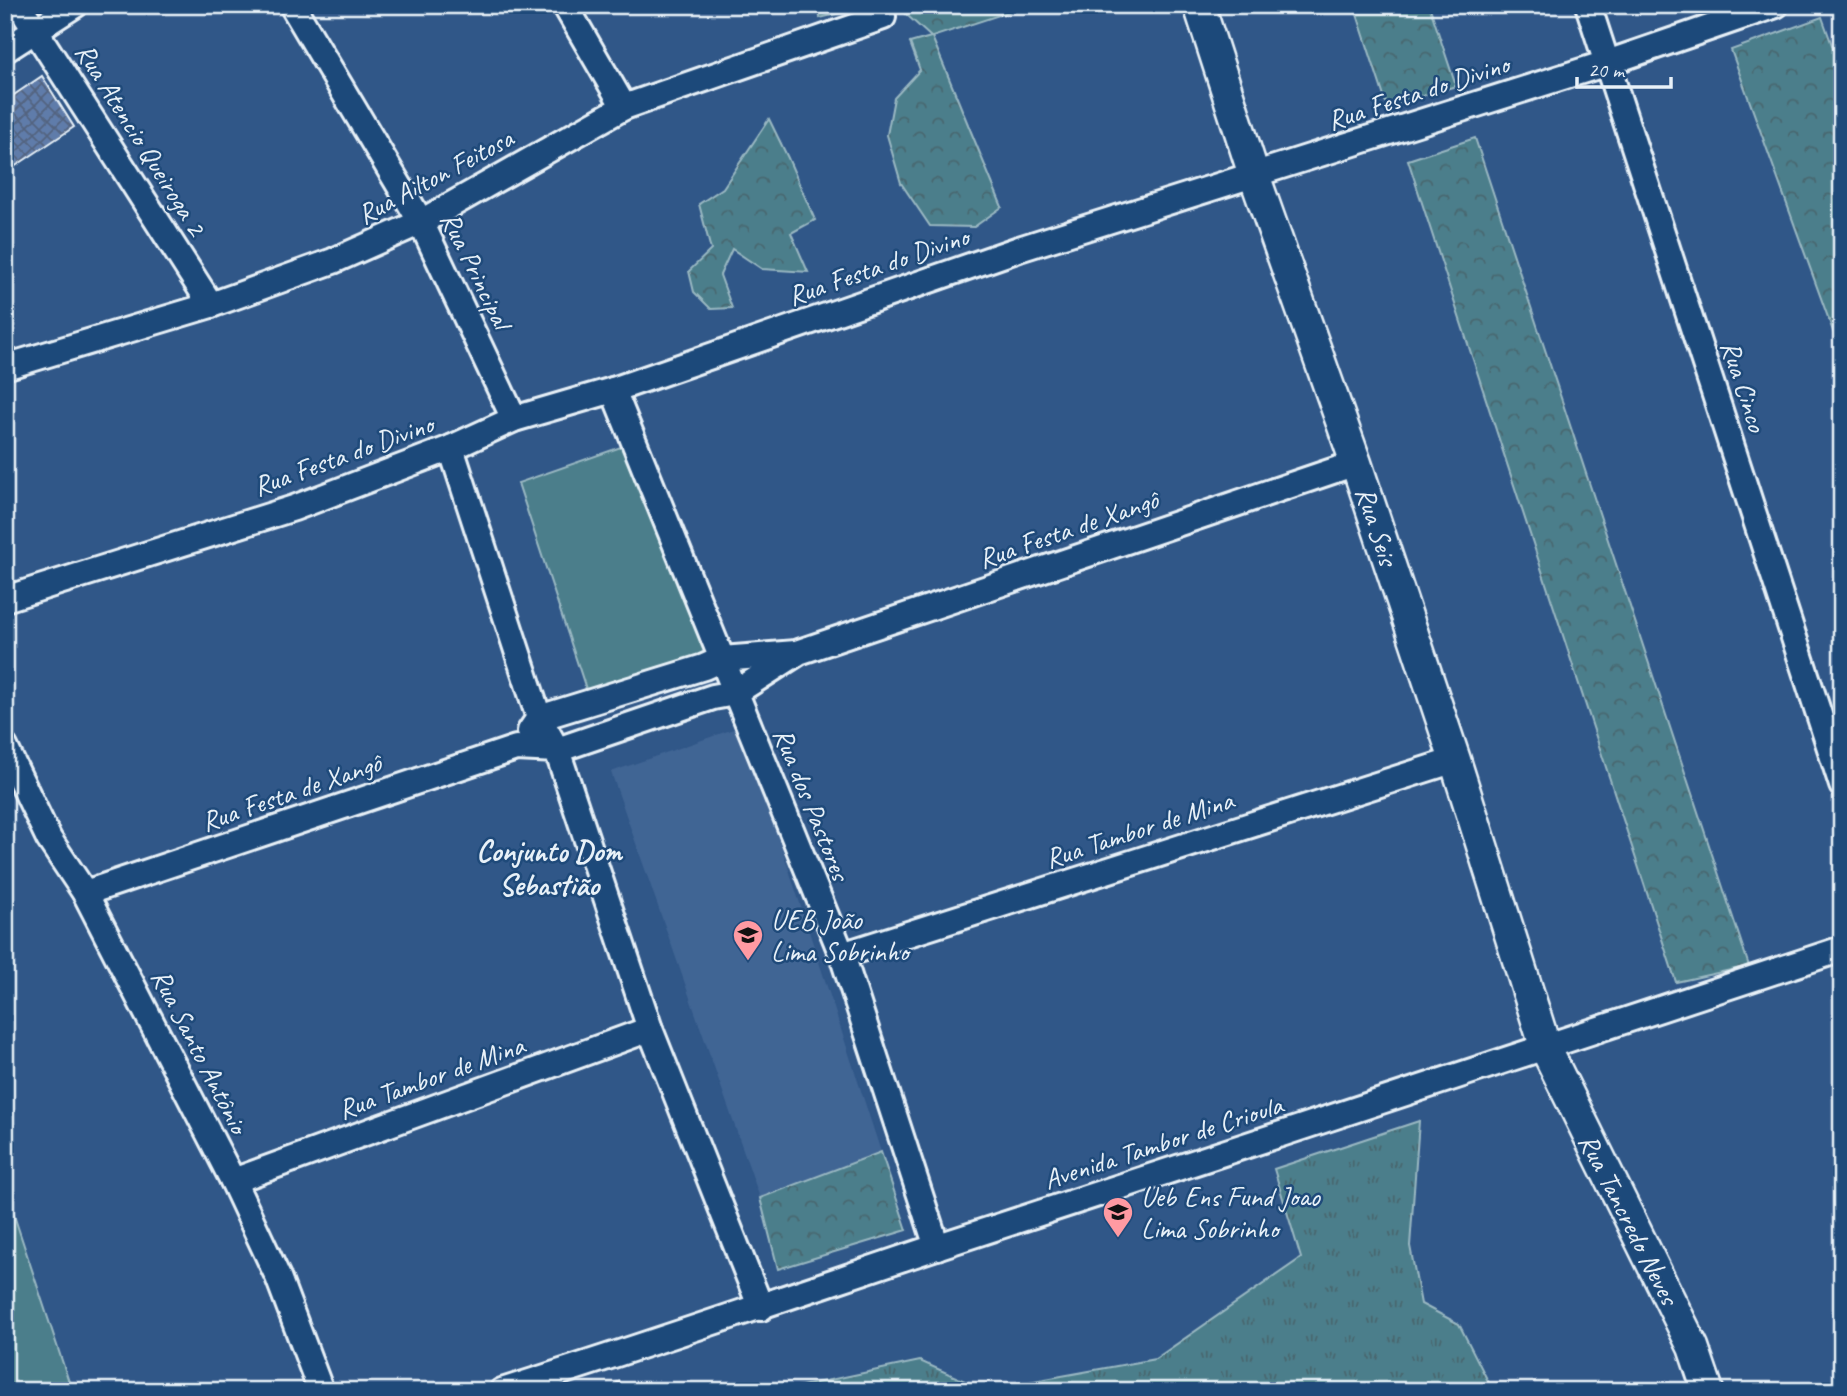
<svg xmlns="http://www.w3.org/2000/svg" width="1847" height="1396" font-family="Caveat,sans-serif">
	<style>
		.built { fill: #416594 }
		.grass { fill: url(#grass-tufts); stroke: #9ab8c2; stroke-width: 2 }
		.forest { fill: url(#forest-crowns); stroke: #9ab8c2; stroke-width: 2 }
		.pitch { fill: #4b7e8b; stroke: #9ab8c2; stroke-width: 2 }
		.building { fill: url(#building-cross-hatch); stroke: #e8f1f8; stroke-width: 2 }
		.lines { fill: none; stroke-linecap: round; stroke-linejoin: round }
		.minor-casing { stroke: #e8f1f8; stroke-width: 30 }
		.tertiary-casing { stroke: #e8f1f8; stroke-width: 35 }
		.path { stroke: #e8f1f8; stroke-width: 4.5; stroke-dasharray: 7 5; stroke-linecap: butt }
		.minor { stroke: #1f4a7a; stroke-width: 24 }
		.tertiary { stroke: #1f4a7a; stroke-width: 30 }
		.labels { text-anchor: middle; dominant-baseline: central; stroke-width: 5; stroke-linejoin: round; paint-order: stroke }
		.street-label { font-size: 28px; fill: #e8f1f8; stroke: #1f4a7a }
		.poi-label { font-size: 28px; fill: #e8f1f8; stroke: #1f4a7a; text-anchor: start }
		.neighbourhood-label { font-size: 30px; font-weight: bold; fill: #e8f1f8; stroke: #1f4a7a }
	</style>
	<defs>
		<pattern id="grass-tufts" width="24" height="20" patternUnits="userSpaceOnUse" patternTransform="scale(1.75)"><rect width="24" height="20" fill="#4b7e8b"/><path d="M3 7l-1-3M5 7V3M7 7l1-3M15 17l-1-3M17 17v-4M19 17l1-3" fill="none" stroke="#49666e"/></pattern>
		<pattern id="forest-crowns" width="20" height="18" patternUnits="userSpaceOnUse" patternTransform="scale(1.75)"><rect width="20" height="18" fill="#4b7e8b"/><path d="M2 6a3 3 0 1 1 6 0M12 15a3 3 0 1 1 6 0" fill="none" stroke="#49666e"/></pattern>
		<pattern id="building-cross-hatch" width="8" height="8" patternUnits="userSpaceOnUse" patternTransform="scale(1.75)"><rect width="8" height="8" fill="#5e7baa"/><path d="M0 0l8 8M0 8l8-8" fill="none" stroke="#53647f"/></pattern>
	</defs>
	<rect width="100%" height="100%" fill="#305788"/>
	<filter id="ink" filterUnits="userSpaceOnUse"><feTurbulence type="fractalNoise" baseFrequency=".0143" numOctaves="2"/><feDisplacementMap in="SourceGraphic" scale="14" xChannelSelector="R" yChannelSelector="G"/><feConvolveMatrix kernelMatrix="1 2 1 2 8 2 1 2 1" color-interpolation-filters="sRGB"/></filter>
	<g filter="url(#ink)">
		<!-- built -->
		<path class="built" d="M742,726l139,426 -121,46 -149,-426z"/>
		<!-- grass -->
		<path class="grass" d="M1419,1121l-9,125 11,58 38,20 34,67h-700l-1,-3 128,-27 65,29 170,-31 146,-101 -27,-89z"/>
		<!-- forest -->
		<g class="forest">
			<path d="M819,5h54l-53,13z"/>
			<path d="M896,5h134l-98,32 70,170 -28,20 -44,-1 -29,-43 -14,-48 7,-37 26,-28 -10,-27 21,-6z"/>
			<path d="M1354,5h75l27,81 -69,20z"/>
			<path d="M1822,17l20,56v283l-111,-306z"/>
			<path d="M769,119l19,39 27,62 -24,13 17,39 -46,-3 -30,-20 -12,26 12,33 -21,1 -17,-17 -5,-21 22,-21 -12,-46 24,-16z"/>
			<path d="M1475,138l274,828 -73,16 -268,-822z"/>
			<path d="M881,1152l26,78 -129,39 -18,-71z"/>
		</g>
		<!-- pitch -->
		<g class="pitch">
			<path d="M638,441l73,216 -124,35 -69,-209z"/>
			<path d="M5,1188l67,203h-67z"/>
		</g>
		<!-- building -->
		<path class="building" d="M42,76l32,51 -69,46v-72z"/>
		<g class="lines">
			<!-- minor casing -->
			<g class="minor-casing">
				<g id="minor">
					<path d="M19,5l192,300"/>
					<path d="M292,5l129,217 93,197"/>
					<path d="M565,5l59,102"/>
					<path d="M1588,5l254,780"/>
					<path d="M5,50l70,-45"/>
					<path d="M5,367l206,-62 122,-44 88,-39 203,-115 259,-90"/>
					<path d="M613,390l229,565 95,292"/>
					<path d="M451,448l88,270 18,32 93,279 111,279"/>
					<path d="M5,599l289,-91 157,-60 63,-29 99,-29 406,-141 588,-186 169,-58"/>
					<path d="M530,731l9,-13 165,-51 18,-8 74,-6"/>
					<path d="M5,747l44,92 36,54 148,288 45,96 43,114"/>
					<path d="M85,893l431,-145 41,2 156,-53 22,-4 64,-41 557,-189"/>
					<path d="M842,955l613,-195"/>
					<path d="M233,1181l417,-152"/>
					<path d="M502,1391c146,-46 291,-96 437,-145 301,-99 603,-196 903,-297"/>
				</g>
			</g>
			<!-- tertiary casing -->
			<g class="tertiary-casing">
				<path id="tertiary" d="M1199,5l55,170 102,288 99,297 91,289 147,298 15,44"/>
			</g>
			<!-- path -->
			<path class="path" d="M618,1381l3,10"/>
			<!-- minor -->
			<use href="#minor" class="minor"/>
			<!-- tertiary -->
			<use href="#tertiary" class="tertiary"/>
		</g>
	</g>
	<!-- icons -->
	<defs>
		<g id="school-pin" transform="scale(1.575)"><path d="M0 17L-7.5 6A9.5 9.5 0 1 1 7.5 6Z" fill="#ff9aa2" stroke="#1f4a7a"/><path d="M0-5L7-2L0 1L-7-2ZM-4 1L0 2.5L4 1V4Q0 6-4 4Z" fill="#111"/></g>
	</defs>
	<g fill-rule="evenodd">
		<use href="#school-pin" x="748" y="935"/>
		<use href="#school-pin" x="1118" y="1212"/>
	</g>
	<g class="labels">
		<!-- street labels -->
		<g class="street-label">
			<text transform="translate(1418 92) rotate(-18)">Rua Festa do Divino</text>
			<text transform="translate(141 139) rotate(58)">Rua Atencio Queiroga 2</text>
			<text transform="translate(435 176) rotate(-28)">Rua Ailton Feitosa</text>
			<text transform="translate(878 266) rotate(-19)">Rua Festa do Divino</text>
			<text transform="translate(476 270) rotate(64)">Rua Principal</text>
			<text transform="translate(1744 386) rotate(72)">Rua Cinco</text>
			<text transform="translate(343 455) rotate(-20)">Rua Festa do Divino</text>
			<text transform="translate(1377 526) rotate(72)">Rua Seis</text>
			<text transform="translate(1068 529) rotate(-19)">Rua Festa de Xangô</text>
			<text transform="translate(291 792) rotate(-19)">Rua Festa de Xangô</text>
			<text transform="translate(812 804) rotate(68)">Rua dos Pastores</text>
			<text transform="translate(1139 829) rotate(-18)">Rua Tambor de Mina</text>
			<text transform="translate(200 1051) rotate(63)">Rua Santo Antônio</text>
			<text transform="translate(431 1077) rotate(-20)">Rua Tambor de Mina</text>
			<text transform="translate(1163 1142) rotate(-18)">Avenida Tambor de Crioula</text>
			<text transform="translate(1629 1219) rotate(63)">Rua Tancredo Neves</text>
		</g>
		<!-- poi labels -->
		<g class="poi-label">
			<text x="771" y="919">UEB João<tspan x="771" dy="32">Lima Sobrinho</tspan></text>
			<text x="1141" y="1196">Ueb Ens Fund Joao<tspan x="1141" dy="32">Lima Sobrinho</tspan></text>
		</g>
		<!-- neighbourhood labels -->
		<g class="neighbourhood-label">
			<text x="549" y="851">Conjunto Dom<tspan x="549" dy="34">Sebastião</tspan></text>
		</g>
	</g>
	<!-- margin -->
	<rect width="1847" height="1396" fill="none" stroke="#1f4a7a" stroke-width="28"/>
	<rect x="14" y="14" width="1819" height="1368" fill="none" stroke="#e8f1f8" stroke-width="2.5" filter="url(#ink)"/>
	<!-- scale -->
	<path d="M1577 77v10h94v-10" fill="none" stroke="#e8f1f8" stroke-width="3.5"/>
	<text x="1588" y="77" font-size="21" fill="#e8f1f8" stroke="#1f4a7a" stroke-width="5" paint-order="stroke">20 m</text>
</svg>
